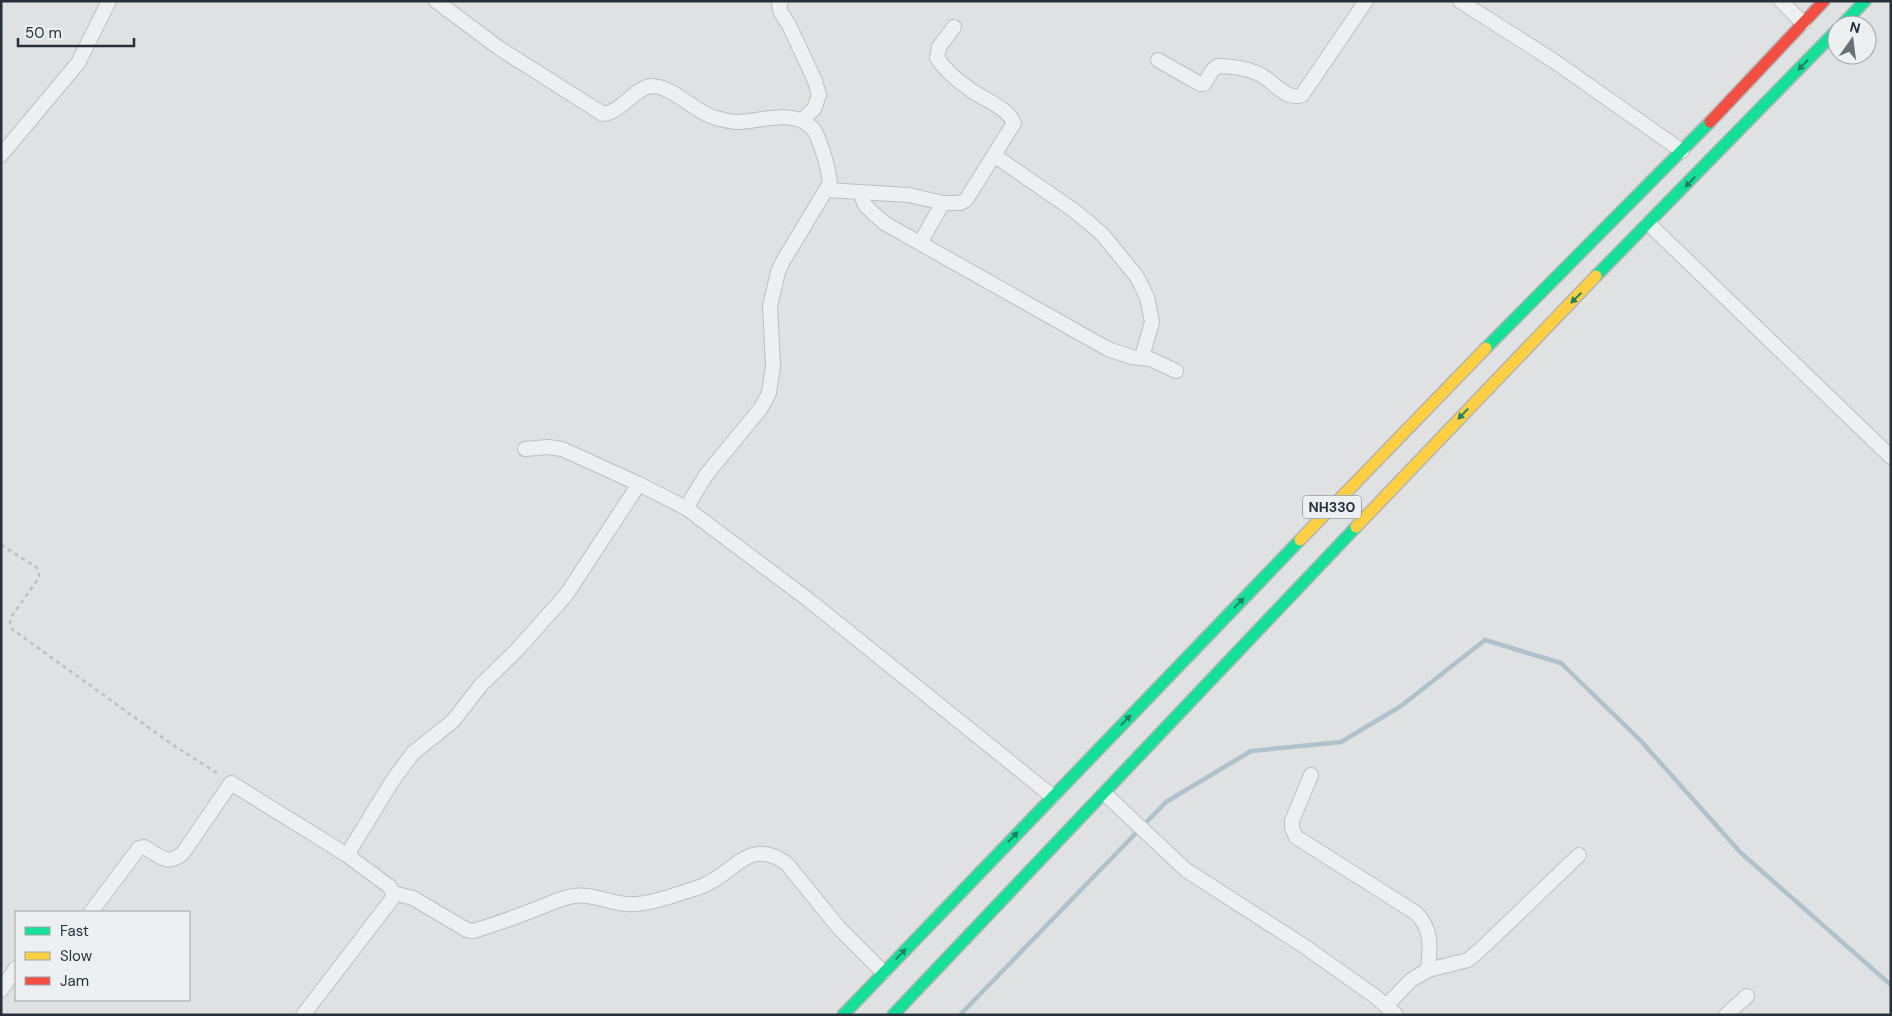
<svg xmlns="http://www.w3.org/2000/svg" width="1892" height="1016" font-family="'DM Sans',sans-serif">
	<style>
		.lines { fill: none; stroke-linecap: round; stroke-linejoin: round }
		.stream { stroke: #afc2cc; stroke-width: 4.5 }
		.street-casing { stroke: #bdbfc1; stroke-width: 16 }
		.fast-casing { stroke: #b1b4b8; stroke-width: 14 }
		.slow-casing { stroke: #b1b4b8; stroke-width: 14 }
		.jam-casing { stroke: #b1b4b8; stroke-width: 14 }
		.path { stroke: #bdc0c2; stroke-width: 2.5; stroke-dasharray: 4 4; stroke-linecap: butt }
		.street { stroke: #eeeff0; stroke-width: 14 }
		.fast { stroke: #16e098; stroke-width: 11 }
		.slow { stroke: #ffcf43; stroke-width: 11 }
		.jam { stroke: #f24e42; stroke-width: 11 }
		.oneway { fill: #208064 }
		.labels { text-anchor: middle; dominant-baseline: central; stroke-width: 4; stroke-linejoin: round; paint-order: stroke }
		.shield { fill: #ecf0f3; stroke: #636a72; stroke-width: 1 }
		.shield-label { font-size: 14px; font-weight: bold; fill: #28313a }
	</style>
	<rect width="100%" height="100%" fill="#dfe1e3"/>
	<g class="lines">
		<!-- stream -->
		<path class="stream" d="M960,1015l206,-213 85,-51 90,-9 60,-36 84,-66 76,23 79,77 101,113 150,132"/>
		<!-- street casing -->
		<g class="street-casing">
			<g id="street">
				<path d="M436,1l63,47 104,66c19,-2 32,-27 49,-28 20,0 42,25 61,31 8,3 15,4 23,5 23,0 54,-13 74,4 7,5 9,16 12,23 4,12 7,22 8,34l-47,78 -5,11 -8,34 3,60 -4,27 -8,15 -55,67 -20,33"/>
				<path d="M781,1l-2,4 2,8 8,12 26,56 4,14 -5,14 -12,11"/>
				<path d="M1460,1l94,60 128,90"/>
				<path d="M1781,1l22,22"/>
				<path d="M1158,60l42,24h4c5,-6 6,-14 14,-18 12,0 27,2 39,7 14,5 29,29 45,22l64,-94"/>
				<path d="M1,155l77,-92 31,-62"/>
				<path d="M995,156l77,53 16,13 15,13 34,42 10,20 5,25 -10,35"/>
				<path d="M827,190l82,5 34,8"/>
				<path d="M860,192l5,13 10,10 11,9 222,125 24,8 18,2 26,12"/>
				<path d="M1649,224l242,233"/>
				<path d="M920,243l23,-40h17l6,-3 48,-77c-7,-16 -28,-22 -43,-33 -12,-8 -25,-19 -34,-32l2,-11 15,-20"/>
				<path d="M525,449l23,-2 14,2 77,35 47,24 124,93 242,195"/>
				<path d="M1311,775l-19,46v7l4,9 120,76c17,17 14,35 12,57"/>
				<path d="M1105,794l81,76 118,76 72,51 20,18"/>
				<path d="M393,893l20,5 54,32 6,1c23,-7 46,-15 68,-24 11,-4 22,-10 33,-11 17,-3 35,7 52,8 21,2 51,-10 71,-16 35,-10 51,-54 90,-24l52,64 44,44"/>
				<path d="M91,912l48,-64 5,-1c15,8 23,20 39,6l48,-70 116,72 46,-75 20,-27 40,-32 28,-36 36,-35 49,-55 73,-111"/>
				<path d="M1,990l15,-22"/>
				<path d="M1386,1006l25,-26 17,-10 40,-10 14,-12 97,-93"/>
				<path d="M303,1015l89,-116 1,-6 -3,-6 -43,-32"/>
				<path d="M1726,1015l21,-19"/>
			</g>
		</g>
		<!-- fast casing -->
		<g class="fast-casing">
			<g id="fast">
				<path d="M1842,25l23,-24"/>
				<path d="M1596,276l241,-246"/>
				<path d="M1486,348l224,-226"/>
				<path d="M843,1015l457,-475"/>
				<path d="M893,1015l463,-488"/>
			</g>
		</g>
		<!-- slow casing -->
		<g class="slow-casing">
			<g id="slow">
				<path d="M1356,527l240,-251"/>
				<path d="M1300,540l186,-192"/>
			</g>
		</g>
		<!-- jam casing -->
		<g class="jam-casing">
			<path id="jam" d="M1710,122l114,-121"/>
		</g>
		<!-- path -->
		<path class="path" d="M1,545l35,22 3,4v5l-3,6 -25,35 -1,6 2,6 158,114 50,32"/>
		<!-- street -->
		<use href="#street" class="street"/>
		<!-- fast -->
		<use href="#fast" class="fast"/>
		<!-- slow -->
		<use href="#slow" class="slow"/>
		<!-- jam -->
		<use href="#jam" class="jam"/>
	</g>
	<!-- one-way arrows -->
	<defs><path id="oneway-solid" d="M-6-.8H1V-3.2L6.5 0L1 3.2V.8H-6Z" transform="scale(1.25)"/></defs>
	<g class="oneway">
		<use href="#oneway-solid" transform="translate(1803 65) rotate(134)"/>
		<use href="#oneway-solid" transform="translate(1690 182) rotate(134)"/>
		<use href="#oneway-solid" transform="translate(1576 298) rotate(135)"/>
		<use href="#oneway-solid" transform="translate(1463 414) rotate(134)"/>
		<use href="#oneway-solid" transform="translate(1239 603) rotate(-46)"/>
		<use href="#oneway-solid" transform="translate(1126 720) rotate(-46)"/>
		<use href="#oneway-solid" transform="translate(1013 837) rotate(-46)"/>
		<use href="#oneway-solid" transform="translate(901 954) rotate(-46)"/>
	</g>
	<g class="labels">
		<!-- shield labels -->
		<rect class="shield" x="1303" y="495.5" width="58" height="23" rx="4"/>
		<g class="shield-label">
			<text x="1332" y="507">NH330</text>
		</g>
	</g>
	<!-- border -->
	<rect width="1892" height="1016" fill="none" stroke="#28313a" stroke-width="5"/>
	<!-- legend -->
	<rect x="15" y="911" width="175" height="90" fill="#ecf0f3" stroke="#9ea4a9"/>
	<rect x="25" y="927" width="25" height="8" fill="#16e098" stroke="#9ea4a9"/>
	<text x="60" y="936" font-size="15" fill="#28313a">Fast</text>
	<rect x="25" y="952" width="25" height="8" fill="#ffcf43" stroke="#9ea4a9"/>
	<text x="60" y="961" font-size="15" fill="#28313a">Slow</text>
	<rect x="25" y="977" width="25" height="8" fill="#f24e42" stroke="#9ea4a9"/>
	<text x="60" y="986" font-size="15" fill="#28313a">Jam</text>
	<!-- north arrow -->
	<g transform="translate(1852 40) rotate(14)"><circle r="24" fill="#ecf0f3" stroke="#9ea4a9"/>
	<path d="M0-4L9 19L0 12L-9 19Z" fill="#686f75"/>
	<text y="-8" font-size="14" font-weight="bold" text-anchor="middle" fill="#28313a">N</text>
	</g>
	<!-- scale -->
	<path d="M18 38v8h116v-8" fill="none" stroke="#28313a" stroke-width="2.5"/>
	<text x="25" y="38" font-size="15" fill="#28313a" stroke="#ecf0f3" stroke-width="4" paint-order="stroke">50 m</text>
</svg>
